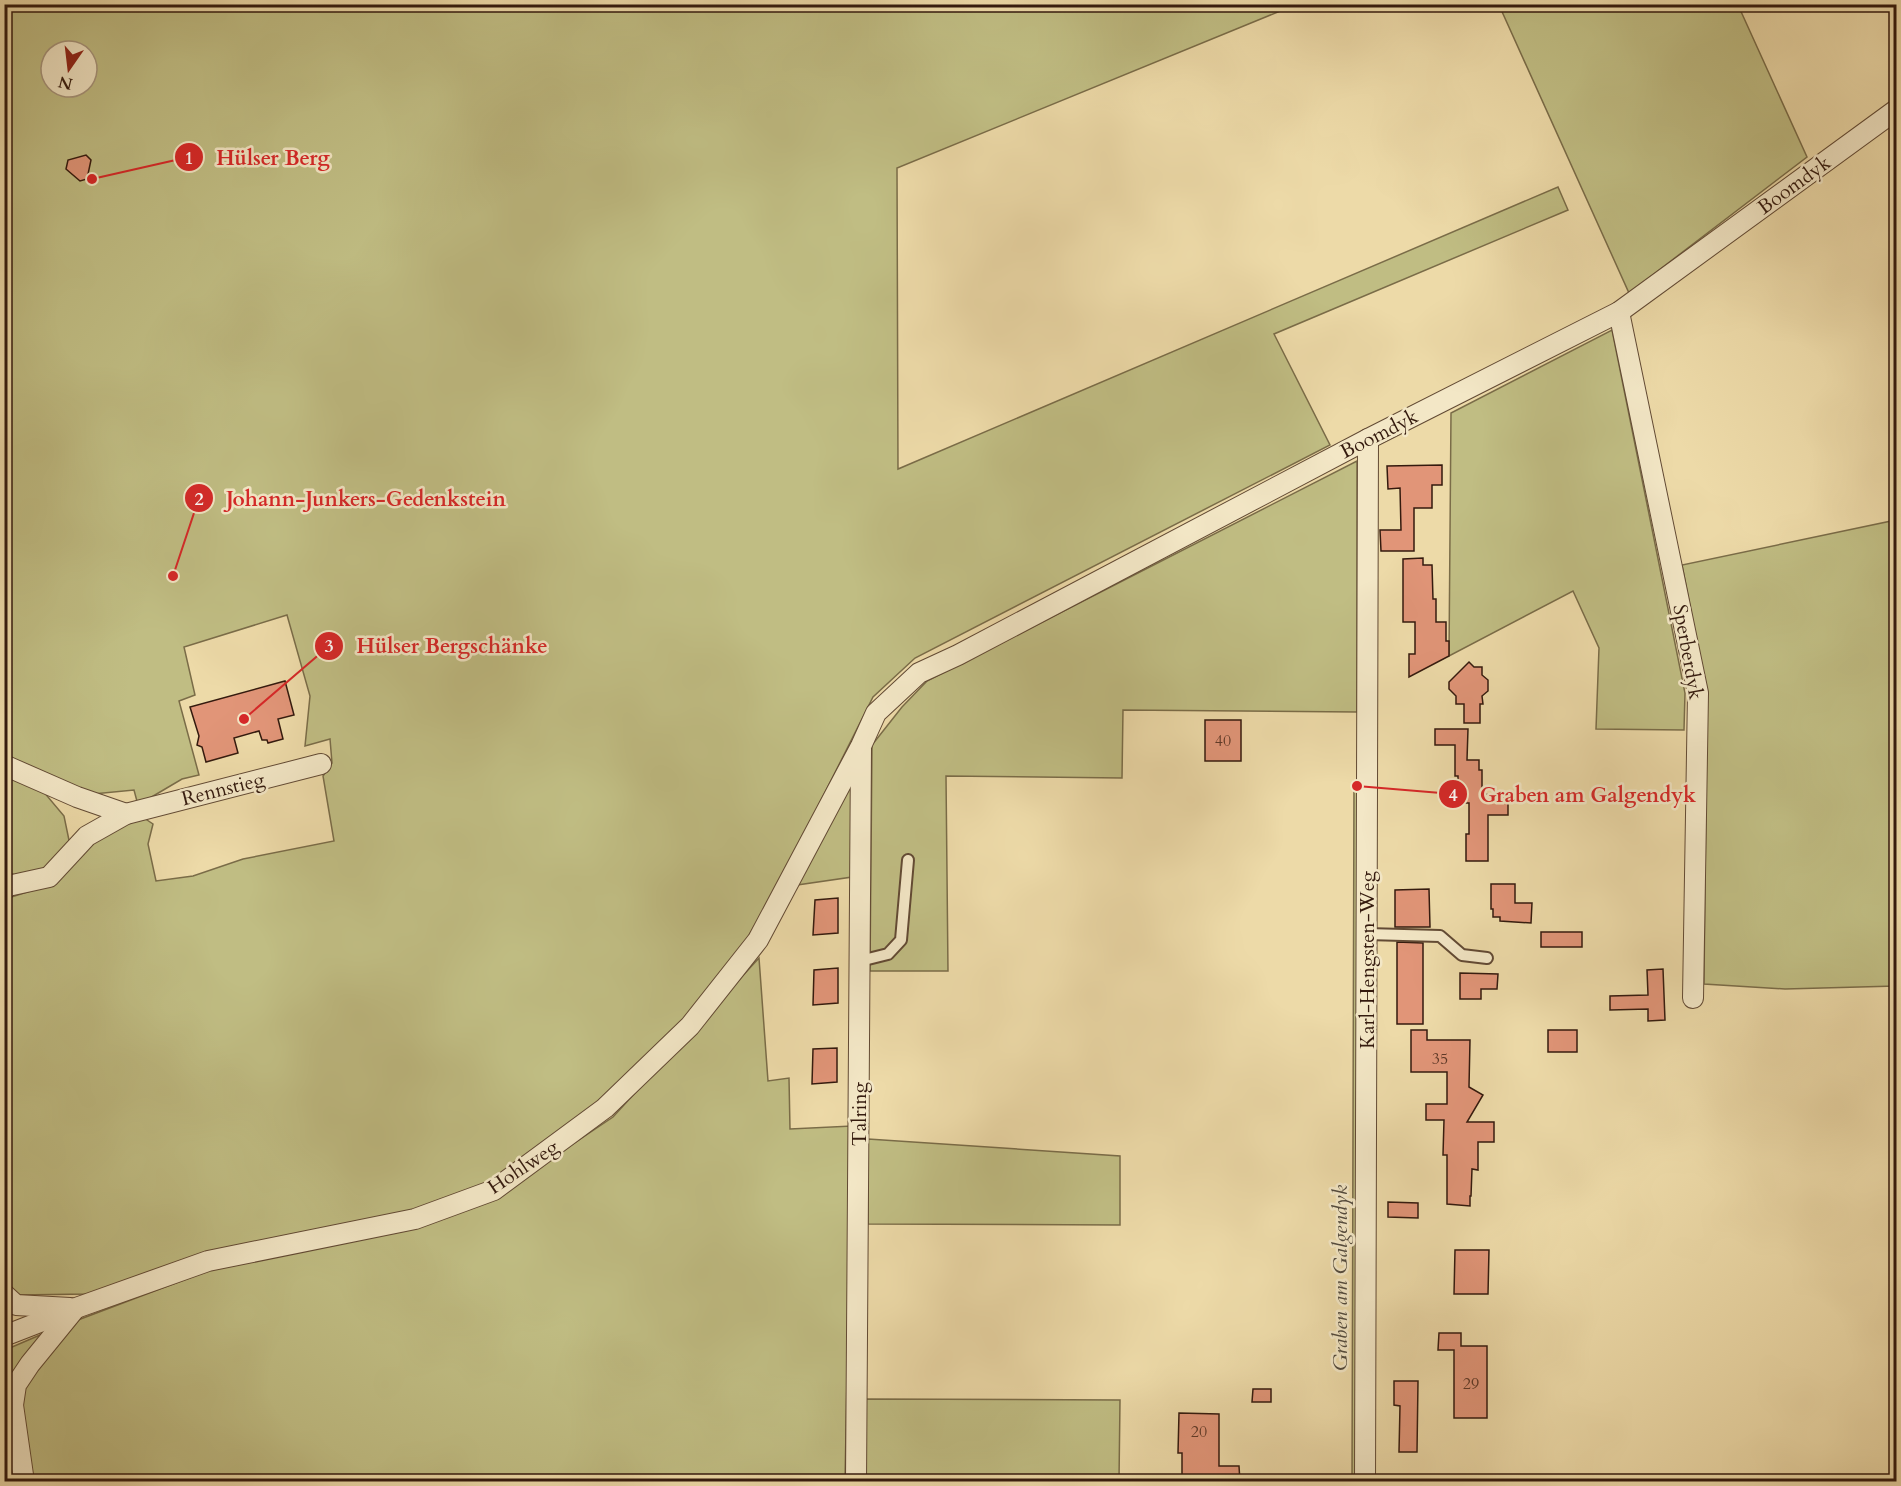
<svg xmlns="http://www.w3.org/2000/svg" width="1901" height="1486" font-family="Cardo,serif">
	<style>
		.green { fill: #c0bd83; stroke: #7a6c48; stroke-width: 1.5; fill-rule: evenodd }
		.building { fill: #e19578; stroke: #341a0e; stroke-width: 1.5 }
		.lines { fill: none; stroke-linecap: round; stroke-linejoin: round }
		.service-casing { stroke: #624a34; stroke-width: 14 }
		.minor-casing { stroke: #624a34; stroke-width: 22 }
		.service { stroke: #f3e7c6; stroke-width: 10 }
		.minor { stroke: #f3e7c6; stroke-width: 20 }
		.labels { text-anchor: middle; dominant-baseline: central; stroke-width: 5; stroke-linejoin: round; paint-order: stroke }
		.number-label { font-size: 16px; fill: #5f3928 }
		.street-label { font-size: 20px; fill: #341a0e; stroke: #f3e7c6 }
		.water-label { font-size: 21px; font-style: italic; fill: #524a3d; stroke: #f3e7c6 }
		.leader { fill: none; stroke: #d62828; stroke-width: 2 }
		.callout-dot { fill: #d62828; stroke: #f3e7c6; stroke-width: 2 }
		.mark-label { font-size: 18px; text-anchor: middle; font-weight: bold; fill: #fff }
		.callout-label { font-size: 21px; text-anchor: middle; font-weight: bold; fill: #d62828; stroke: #f3e7c6; stroke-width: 5; stroke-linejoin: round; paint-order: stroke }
	</style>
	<rect width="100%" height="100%" fill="#eddaa8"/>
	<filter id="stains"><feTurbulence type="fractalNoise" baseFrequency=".00333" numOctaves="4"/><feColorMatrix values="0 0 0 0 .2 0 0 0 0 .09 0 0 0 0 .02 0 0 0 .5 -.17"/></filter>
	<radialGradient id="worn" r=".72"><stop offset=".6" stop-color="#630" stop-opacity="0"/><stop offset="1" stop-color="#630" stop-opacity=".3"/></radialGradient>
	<!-- green -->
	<g class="green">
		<path d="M5,5h1290l-398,163 1,301 660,-282 10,23 -294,124 56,111 -415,213 -42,39 -96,191 -36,61 -74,92 -111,97 -67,47 -77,25 -323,84 -73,1 -12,-13 1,-383 38,-12 26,-20 37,-36 35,-15 12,8 -5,20 8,37 37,-5 50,-17 91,-18 -11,-65 9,-13 -2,-24 -25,7 5,-50 -23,-81 -103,32 11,48 -16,6 20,74 -17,4 -44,26 -4,-15 -41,4 -88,-35zM51,51h36v36h-36z"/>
		<path d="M1499,5h239l69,152 -178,136z"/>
		<path d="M1612,330l73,363 -1,37 -88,-1 3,-81 -26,-57 -124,65 2,-243z"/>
		<path d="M1357,461v251l-234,-2 -1,68 -176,-2 2,195h-78l2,-226 30,-38 25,-26z"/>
		<path d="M1896,520v466l-111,3 -81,-5 3,-289 -25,-130z"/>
		<path d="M853,773l-1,104 -55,8z"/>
		<path d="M4,774l39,17 21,25 6,29 -32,29 -16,3 -17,-5z"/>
		<path d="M1354,781h4l1,700 -7,1z"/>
		<path d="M759,958l9,123 21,-3 1,51 62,-3 -7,355h-817l-10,-77 17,-42 35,-39 140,-53 275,-67 128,-86z"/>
		<path d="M868,1139l252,17v69l-252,-1z"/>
		<path d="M47,1332l-35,54 6,95 -13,1v-132z"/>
		<path d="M866,1399l254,1 -1,81 -254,1z"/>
	</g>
	<!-- building -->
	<g class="building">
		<path d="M86,155l5,5 -4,19 -7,2 -14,-12 2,-9z"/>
		<path d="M1442,465v20h-10v23h-18v43h-33l-1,-21h21l-1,-42 -12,1 -1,-23z"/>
		<path d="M1423,558v7h9l1,34h3v23h10v19h3v15l-40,21v-23h6v-32h-12v-63z"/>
		<path d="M1469,662l5,5h8v8l6,5v11l-6,5 1,8h-3v19h-16v-19h-8v-8l-7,-7v-7z"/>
		<path d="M285,681l9,34 -16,4 5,20 -15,4 -1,-3h-5l-3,-9 -25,7 4,15 -32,9 -4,-15 -5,-2 2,-9 -9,-29z"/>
		<rect x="1205" y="720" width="36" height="41"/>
		<path d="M1435,729h33l-1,31h12v10h3v24l26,1v20h-20v46h-22v-27h3v-31h-11v-27h-3v-31h-20z"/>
		<path d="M1491,884h24v19h17l-1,20 -31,-2v-4h-7v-8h-2z"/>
		<path d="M1429,889l1,38h-35v-37z"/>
		<path d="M838,898v35l-25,2 2,-35z"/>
		<rect x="1541" y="932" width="41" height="15"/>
		<path d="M1397,942l26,1v81h-26z"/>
		<path d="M838,968v35l-25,2 1,-35z"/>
		<path d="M1663,969l2,51 -17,1v-12l-38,1v-14l38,-1 -1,-25z"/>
		<path d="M1460,973l38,1 -1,15h-16v10h-21z"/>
		<path d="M1411,1030h16v10h43l-1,47 14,8 -16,27h27v20h-16v28l-6,-1 -1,27h-1v10l-23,-2v-49h-4l1,-35h-18v-16h21v-32h-36z"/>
		<rect x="1548" y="1030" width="29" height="22"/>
		<path d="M837,1048v34l-25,2 1,-35z"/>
		<path d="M1388,1202l30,1v15l-30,-1z"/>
		<path d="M1455,1250h34l-1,44h-34z"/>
		<path d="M1439,1333h22v13h26v72h-33v-68h-16z"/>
		<path d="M1394,1381h24l-1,71h-18l1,-46 -6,-1z"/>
		<path d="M1253,1389h18v13h-19z"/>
		<path d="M1179,1413l40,1v52h20l1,16h-33v-7l-25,1v-23h-4z"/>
	</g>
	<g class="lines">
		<!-- service casing -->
		<g class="service-casing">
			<g id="service">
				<path d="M1367,934l73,2 22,19 25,3"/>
				<path d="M860,961l28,-7 13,-14 7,-80"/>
			</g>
		</g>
		<!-- minor casing -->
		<g class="minor-casing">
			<g id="minor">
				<path d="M1619,312l79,381 -5,305"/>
				<path d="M4,765l73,32 49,17"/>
				<path d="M4,890l4,-4 41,-9 38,-41 39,-22 195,-50"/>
				<path d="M4,1294l12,11 54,3"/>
				<path d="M4,1336l72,-28 132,-47 207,-42 79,-29 111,-82 85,-82 68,-86 103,-194 15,-33 43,-40 39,-18 410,-216 251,-127 277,-202"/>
				<path d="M24,1482l-11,-77 3,-20 14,-21 44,-54"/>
				<path d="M856,1482l5,-733"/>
				<path d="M1365,1482l3,-1043"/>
			</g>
		</g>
		<!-- service -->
		<use href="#service" class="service"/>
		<!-- minor -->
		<use href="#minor" class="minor"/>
	</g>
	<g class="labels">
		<!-- number labels -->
		<g class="number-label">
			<text x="1223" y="741">40</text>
			<text x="1440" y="1059">35</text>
			<text x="1471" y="1384">29</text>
			<text x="1199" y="1432">20</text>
		</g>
		<!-- street labels -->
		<g class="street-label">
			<text transform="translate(1794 185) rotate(-36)">Boomdyk</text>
			<text transform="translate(1379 434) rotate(-27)">Boomdyk</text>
			<text transform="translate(1688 652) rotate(80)">Sperberdyk</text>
			<text transform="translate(223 789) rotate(-14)">Rennstieg</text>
			<text transform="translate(1367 960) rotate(-90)">Karl-Hengsten-Weg</text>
			<text transform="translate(859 1114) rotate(-90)">Talring</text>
			<text transform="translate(523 1167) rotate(-34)">Hohlweg</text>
		</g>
		<!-- water labels -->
		<g class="water-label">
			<text transform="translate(1340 1278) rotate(-90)">Graben am Galgendyk</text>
		</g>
	</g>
	<!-- callouts -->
	<path class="leader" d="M92 179L189 157M173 576L199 498M244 719L329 646M1357 786L1453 794"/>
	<g class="callout-dot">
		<circle cx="92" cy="179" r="6"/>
		<circle cx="173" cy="576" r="6"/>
		<circle cx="244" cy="719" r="6"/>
		<circle cx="1357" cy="786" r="6"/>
		<circle cx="189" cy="157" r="15"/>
		<circle cx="199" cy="498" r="15"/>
		<circle cx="329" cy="646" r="15"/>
		<circle cx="1453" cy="794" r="15"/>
	</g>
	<g class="mark-label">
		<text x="189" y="164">1</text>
		<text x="199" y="505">2</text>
		<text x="329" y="652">3</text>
		<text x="1453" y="801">4</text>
	</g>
	<g class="callout-label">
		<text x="273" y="165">Hülser Berg</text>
		<text x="366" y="506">Johann-Junkers-Gedenkstein</text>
		<text x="452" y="653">Hülser Bergschänke</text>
		<text x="1588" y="802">Graben am Galgendyk</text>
	</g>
	<!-- margin -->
	<rect width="1901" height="1486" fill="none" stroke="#eddaa8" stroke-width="24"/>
	<rect x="6" y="6" width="1889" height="1474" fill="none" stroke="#341a0e" stroke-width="3"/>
	<rect x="12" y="12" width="1877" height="1462" fill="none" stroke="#341a0e" stroke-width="1.5"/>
	<!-- north arrow -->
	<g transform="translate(69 69) rotate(194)"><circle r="28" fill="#f3e7c6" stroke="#a7957c" stroke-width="1.5"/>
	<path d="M0-4.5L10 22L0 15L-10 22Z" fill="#8f2418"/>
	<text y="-9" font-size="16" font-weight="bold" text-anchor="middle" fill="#341a0e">N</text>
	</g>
	<rect width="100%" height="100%" filter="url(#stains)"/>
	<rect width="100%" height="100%" fill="url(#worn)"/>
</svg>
